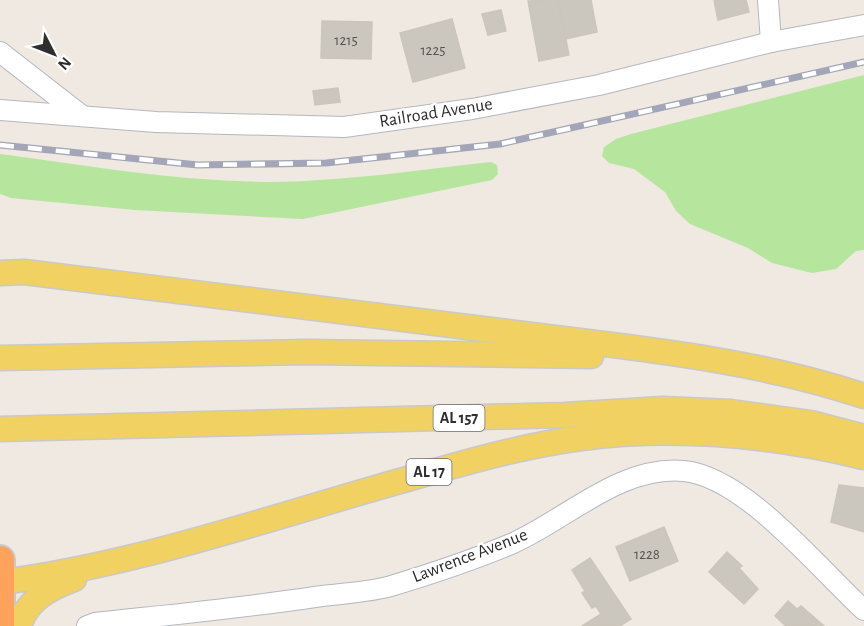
<svg xmlns="http://www.w3.org/2000/svg" width="864" height="626" font-family="'Alegreya Sans',sans-serif">
	<style>
		.green { fill: #b6e59e }
		.building { fill: #cbc7bf; stroke: #cbc5ba; stroke-width: 1.5 }
		.lines { fill: none; stroke-linecap: round; stroke-linejoin: round }
		.minor-casing { stroke: #b4b7c1; stroke-width: 22 }
		.major-casing { stroke: #c9c9c9; stroke-width: 27 }
		.highway-casing { stroke: #c9c9c9; stroke-width: 32 }
		.minor { stroke: #fff; stroke-width: 20 }
		.major { stroke: #f2d163; stroke-width: 24 }
		.highway { stroke: #ffa35c; stroke-width: 28 }
		.rail-casing { stroke: #a3a6b8; stroke-width: 7 }
		.rail { stroke: #fff; stroke-width: 4.5; stroke-dasharray: 14; stroke-linecap: butt }
		.labels { text-anchor: middle; dominant-baseline: central; stroke-width: 5; stroke-linejoin: round; paint-order: stroke }
		.number-label { font-size: 15px; fill: #555452 }
		.shield { fill: #fff; stroke: #6d6d6d; stroke-width: 1.5 }
		.shield-label { font-size: 16px; font-weight: bold; fill: #2e2e2e }
		.street-label { font-size: 18px; fill: #2e2e2e; stroke: #fff }
	</style>
	<rect width="100%" height="100%" fill="#efe9e1"/>
	<!-- green -->
	<g class="green">
		<path d="M864,75v175l-8,1 -20,18 -24,4 -40,-10 -24,-15 -58,-24 -14,-13 -11,-19 -31,-23 -25,-6 -7,-7 2,-9 12,-8 15,-5z"/>
		<path d="M0,154c90,12 181,28 273,28 73,-1 146,-12 218,-20l6,3 1,9 -6,6 -189,39 -168,-9 -124,-12 -11,-4z"/>
	</g>
	<!-- building -->
	<g class="building">
		<path d="M558,0l11,55 -30,6 -11,-60z"/>
		<path d="M558,0h33l6,32 -32,7z"/>
		<path d="M714,0h32l3,12 -31,8z"/>
		<path d="M501,10l5,21 -18,4 -6,-21z"/>
		<path d="M452,19l13,49 -52,14 -13,-49z"/>
		<path d="M322,21l50,1 -1,37 -50,-1z"/>
		<path d="M338,88l2,14 -25,3 -2,-14z"/>
		<path d="M839,485l25,3v44l-33,-10z"/>
		<path d="M664,527l14,34 -48,20 -14,-34z"/>
		<path d="M727,552l15,14 -3,2 19,21 -14,15 -35,-32z"/>
		<path d="M590,558l41,61 -11,7h-38l19,-12 -5,-8 -4,2 -10,-15 3,-2 -13,-21z"/>
		<path d="M788,601l9,8 4,-3 23,20h-38l-11,-10z"/>
	</g>
	<g class="lines">
		<!-- minor casing -->
		<g class="minor-casing">
			<g id="minor">
				<path d="M768,0l3,42"/>
				<path d="M0,52l81,63"/>
				<path d="M0,110l156,12 188,5 128,-18 127,-24 172,-43 93,-17"/>
				<path d="M87,626l8,-3c73,-8 147,-15 220,-26 25,-4 52,-4 76,-11 40,-12 82,-26 120,-42 55,-24 109,-79 173,-73 61,6 135,98 180,139"/>
			</g>
		</g>
		<!-- major casing -->
		<g class="major-casing">
			<g id="major">
				<path d="M0,273l24,-1c161,20 322,39 483,60 119,15 243,26 357,64"/>
				<path d="M0,358l307,-6 284,4"/>
				<path d="M0,429l565,-14 98,-6 68,3 80,11 53,14"/>
				<path d="M2,582c136,-18 267,-64 398,-101 60,-17 120,-35 181,-43 95,-12 191,-3 283,19"/>
				<path d="M19,626c8,-26 30,-38 55,-47"/>
			</g>
		</g>
		<!-- highway casing -->
		<g class="highway-casing">
			<path id="highway" d="M0,560v66"/>
		</g>
		<!-- minor -->
		<use href="#minor" class="minor"/>
		<!-- major -->
		<use href="#major" class="major"/>
		<!-- highway -->
		<use href="#highway" class="highway"/>
		<!-- rail casing -->
		<g class="rail-casing">
			<path id="rail" d="M0,145l198,20 128,-2 174,-19 364,-82"/>
		</g>
		<!-- rail -->
		<use href="#rail" class="rail"/>
	</g>
	<g class="labels">
		<!-- number labels -->
		<g class="number-label">
			<text x="346" y="40">1215</text>
			<text x="433" y="50">1225</text>
			<text x="647" y="554">1228</text>
		</g>
		<!-- shield labels -->
		<g class="shield">
			<rect x="433.5" y="405" width="51" height="26" rx="4.5"/>
			<rect x="406.5" y="459" width="45" height="26" rx="4.5"/>
		</g>
		<g class="shield-label">
			<text x="459" y="418">AL 157</text>
			<text x="429" y="472">AL 17</text>
		</g>
		<!-- street labels -->
		<g class="street-label">
			<text transform="translate(436 113) rotate(-9)">Railroad Avenue</text>
			<text transform="translate(470 556) rotate(-21)">Lawrence Avenue</text>
		</g>
	</g>
	<!-- north arrow -->
	<g transform="translate(54 54) rotate(132)" stroke="#ffffff" stroke-width="4.5" paint-order="stroke">
	<path d="M0-4.5L10 22L0 15L-10 22Z" fill="#2e2e2e"/>
	<text y="-9" font-size="16" font-weight="bold" text-anchor="middle" fill="#2e2e2e">N</text>
	</g>
</svg>
